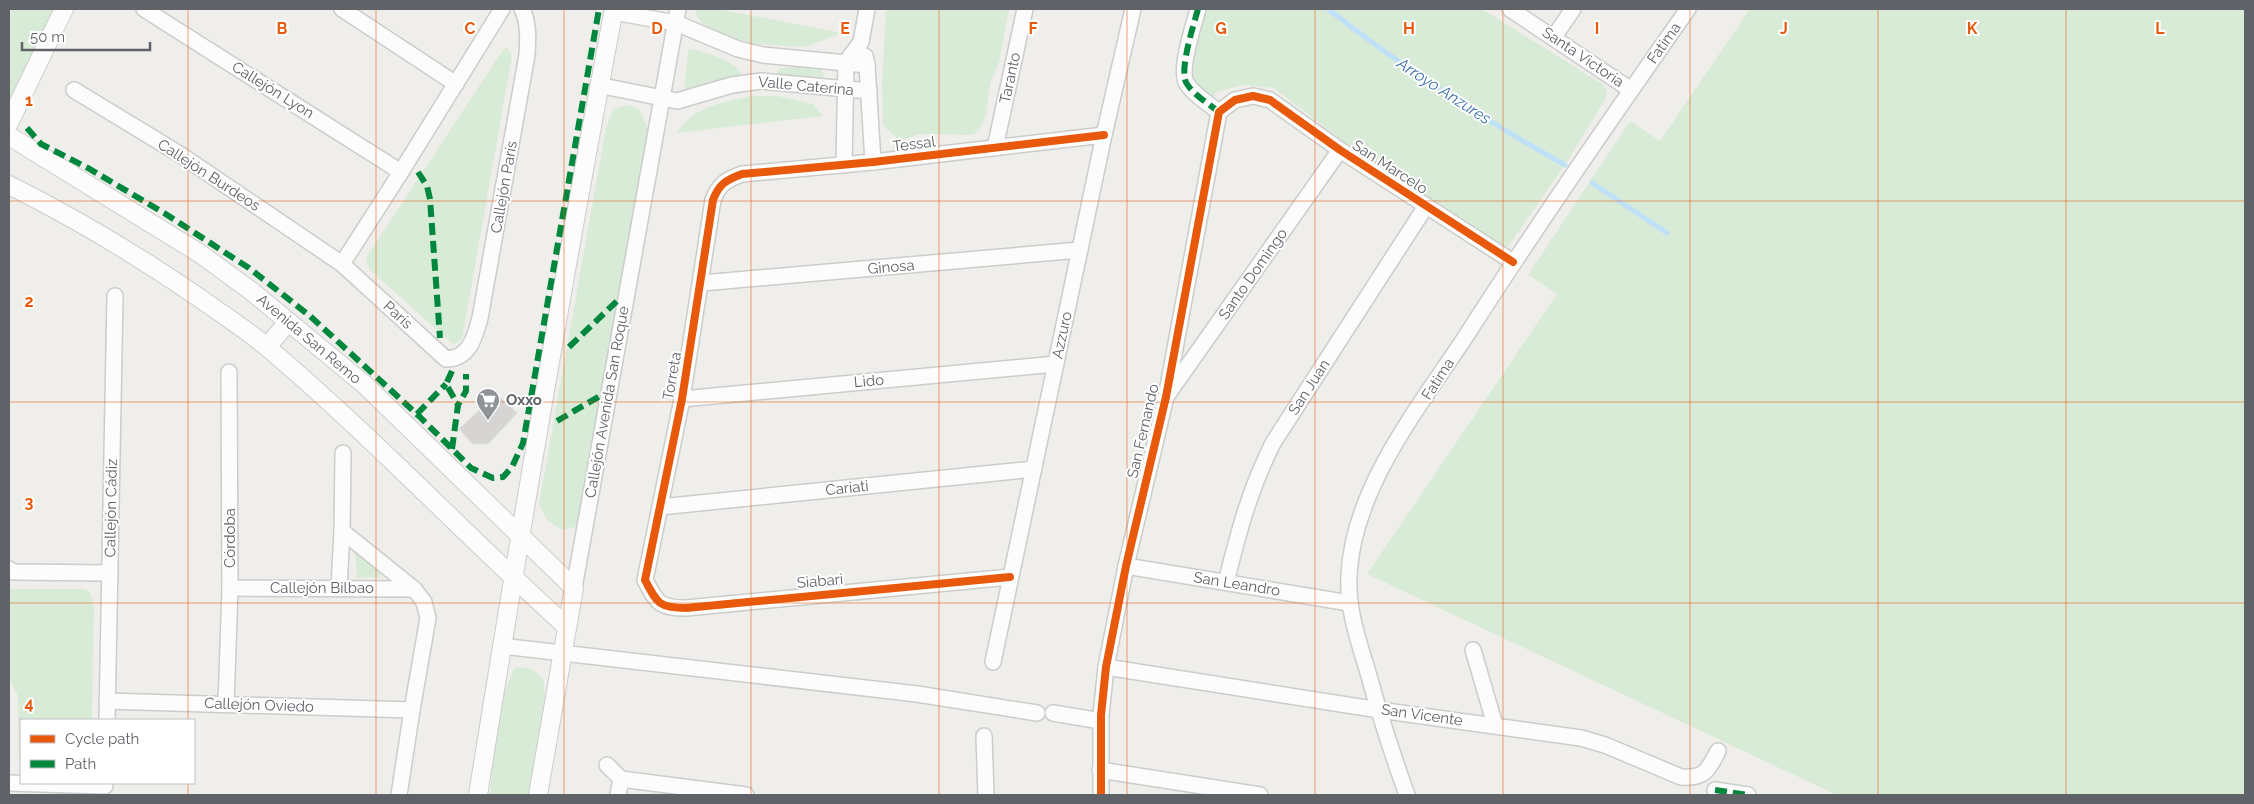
<svg xmlns="http://www.w3.org/2000/svg" width="2254" height="804" font-family="Raleway,sans-serif">
	<style>
		.green { fill: #d8ebd6 }
		.lines { fill: none; stroke-linecap: round; stroke-linejoin: round }
		.stream { stroke: #bfe0f9; stroke-width: 5 }
		.building { fill: #d6d5d3; stroke: #deddd9 }
		.minor-casing { stroke: #cbcccc; stroke-width: 18 }
		.tertiary-casing { stroke: #cbcccc; stroke-width: 20 }
		.minor { stroke: #fdfcfc; stroke-width: 15 }
		.tertiary { stroke: #fdfcfc; stroke-width: 18 }
		.quiet { stroke: #00873e; stroke-width: 6; stroke-dasharray: 12 6; stroke-linecap: butt }
		.cycleway-casing { stroke: #fff; stroke-width: 11 }
		.cycleway { stroke: #e8590c; stroke-width: 8 }
		.grid { fill: none; stroke: #e8590c; stroke-width: 1; stroke-opacity: 0.55 }
		.labels { text-anchor: middle; dominant-baseline: central; stroke-width: 4; stroke-linejoin: round; paint-order: stroke }
		.street-label { font-size: 15px; fill: #5f6368; stroke: #fff }
		.poi-label { font-size: 15px; font-weight: bold; fill: #5f6368; stroke: #fff; text-anchor: start }
		.water-label { font-size: 16px; font-style: italic; fill: #4174aa; stroke: #fff }
		.grid-label { font-size: 16px; text-anchor: middle; font-weight: bold; fill: #e8590c; stroke: #fff; stroke-width: 4; stroke-linejoin: round; paint-order: stroke }
	</style>
	<rect width="100%" height="100%" fill="#efeeea"/>
	<!-- green -->
	<g class="green">
		<path d="M13,9h41l-45,96v-88z"/>
		<path d="M696,9h22l124,24 -37,14 -48,-3 -34,-9 -21,-12 -7,-10z"/>
		<path d="M886,9h123l-10,54 -9,20 -4,32 -6,14 -7,6 -54,-1 -19,7 -17,-16 -1,-41z"/>
		<path d="M1206,9h276l122,76 3,7 -1,6 -41,67 -58,83 -167,-109 -66,-51 -31,-3 -27,7 -3,8 -19,-15 -5,-16 4,-27 6,-2z"/>
		<path d="M1750,9h495v786h-408l-470,-221 190,-280 -29,-19 102,-154 30,20z"/>
		<path d="M507,47l5,9 -50,283 -8,6 -85,-76 -3,-9 3,-7 134,-203z"/>
		<path d="M693,49c17,6 41,9 49,27l-58,18 4,-43z"/>
		<path d="M819,65l5,11 -5,7 -39,-7 -3,-4 4,-4z"/>
		<path d="M750,96h28l35,8 10,12 -147,17c21,-28 42,-29 74,-37z"/>
		<path d="M628,105l11,4 9,19 -70,398 -16,4 -15,-10 -8,-16 67,-376 7,-19z"/>
		<path d="M355,552h3l23,23 -1,2 -23,1z"/>
		<path d="M9,589h76l6,5 3,13 -2,113h-71v45l-2,-3 -1,-66 -9,-17z"/>
		<path d="M515,667l14,1 14,10 2,16 -13,101h-42c4,-44 5,-88 25,-128z"/>
	</g>
	<g class="lines">
		<!-- stream -->
		<g class="stream">
			<path d="M1328,9c74,58 155,110 237,156"/>
			<path d="M1592,183l75,50"/>
		</g>
	</g>
	<!-- building -->
	<path class="building" d="M497,394l20,19 -29,31h-15l-14,-15z"/>
	<g class="lines">
		<!-- minor casing -->
		<g class="minor-casing">
			<g id="minor">
				<path d="M144,9l257,163"/>
				<path d="M342,9l114,75"/>
				<path d="M1198,9c-4,15 -20,63 -11,75 7,11 22,20 32,28"/>
				<path d="M1510,9l121,81"/>
				<path d="M613,12l63,11 62,26 25,6 104,10"/>
				<path d="M1554,37l19,-28"/>
				<path d="M865,56l2,9 6,97"/>
				<path d="M598,85l79,16 55,-16 29,-4 108,10"/>
				<path d="M74,90l107,65 161,109 104,95c23,0 29,-22 34,-41l47,-263c1,-15 2,-32 -5,-46"/>
				<path d="M995,148l30,-139"/>
				<path d="M844,165l2,-103 15,-20 6,-33"/>
				<path d="M342,264l59,-92 101,-163"/>
				<path d="M702,283l378,-33"/>
				<path d="M1168,394l172,-244"/>
				<path d="M682,399l374,-35"/>
				<path d="M660,507l374,-38"/>
				<path d="M342,531l72,58 10,13 4,16 -16,92 -13,85"/>
				<path d="M1126,566l223,37"/>
				<path d="M9,569l4,3 97,1"/>
				<path d="M1010,577l-324,31c-27,0 -29,-5 -41,-28l37,-181 31,-199c6,-16 13,-20 29,-26l131,-12 231,-27"/>
				<path d="M1226,582c13,-51 23,-91 47,-139l153,-237"/>
				<path d="M230,588l184,1"/>
				<path d="M339,588l3,-57 1,-78"/>
				<path d="M574,588l104,-579"/>
				<path d="M502,646l415,48 120,19"/>
				<path d="M1473,650l22,75"/>
				<path d="M993,662l111,-527 29,-126"/>
				<path d="M1106,667l273,43 202,28 24,7 76,32c24,2 27,-7 37,-26"/>
				<path d="M107,701l305,9"/>
				<path d="M226,704l4,-116 -1,-216"/>
				<path d="M1053,713l48,8"/>
				<path d="M107,720l8,-424"/>
				<path d="M984,736l2,59"/>
				<path d="M607,765l14,14"/>
				<path d="M1100,770l160,25"/>
				<path d="M621,779l125,16"/>
				<path d="M9,783l96,3"/>
				<path d="M1715,790l33,5"/>
				<path d="M618,795l3,-16"/>
				<path d="M1101,795v-80l5,-48 20,-101 40,-169 53,-285 16,-12 18,-4 17,4 70,50 173,112"/>
				<path d="M1407,795c-14,-39 -27,-79 -38,-119 -10,-34 -22,-66 -20,-101 4,-87 71,-169 117,-239 71,-111 146,-219 222,-327"/>
			</g>
		</g>
		<!-- tertiary casing -->
		<g class="tertiary-casing">
			<g id="tertiary">
				<path d="M9,123l55,-114"/>
				<path d="M9,136l190,117 51,37 115,95 209,203 -36,207"/>
				<path d="M9,185c66,33 131,72 192,114 22,16 46,31 67,49 104,88 198,188 299,279"/>
				<path d="M267,347l21,-25"/>
				<path d="M478,795c42,-262 86,-525 136,-786"/>
			</g>
		</g>
		<!-- minor -->
		<use href="#minor" class="minor"/>
		<!-- tertiary -->
		<use href="#tertiary" class="tertiary"/>
		<!-- quiet -->
		<g class="quiet">
			<path d="M1198,9c-4,15 -20,63 -11,75 7,11 22,20 32,28"/>
			<path d="M27,128l14,16 47,24 76,45 85,55 61,48 110,101 51,51 22,10 10,-1 9,-10 11,-24 76,-434"/>
			<path d="M418,172l9,14 3,13 10,139"/>
			<path d="M569,347l49,-47"/>
			<path d="M452,371l-6,13 12,21"/>
			<path d="M417,414l29,-30"/>
			<path d="M557,421l43,-25"/>
			<path d="M452,449l6,-44 8,-14v-17"/>
			<path d="M1715,790l33,5"/>
		</g>
		<!-- cycleway casing -->
		<g class="cycleway-casing">
			<g id="cycleway">
				<path d="M1010,577l-324,31c-27,0 -29,-5 -41,-28l37,-181 31,-199c6,-16 13,-20 29,-26l131,-12 231,-27"/>
				<path d="M1101,795v-80l5,-48 20,-101 40,-169 53,-285 16,-12 18,-4 17,4 70,50 173,112"/>
			</g>
		</g>
		<!-- cycleway -->
		<use href="#cycleway" class="cycleway"/>
	</g>
	<!-- grid -->
	<path class="grid" d="M188,9v711M376,9v786M564,9v786M751,9v786M939,9v786M1127,9v786M1315,9v786M1503,9v786M1690,9v786M1878,9v786M2066,9v786M9,201h2236M9,402h2236M9,603h2236M188,783v12"/>
	<!-- icons -->
	<defs>
		<g id="supermarket-pin" transform="scale(1.25)"><path d="M0 17L-7.5 6A9.5 9.5 0 1 1 7.5 6Z" fill="#919496" stroke="#fff"/><path d="M-6-5.5h2.5l.6 2H6L4.5 2H-2.5L-4.4-4H-6ZM-1.5 3.2a1.3 1.3 0 1 0 .1 0ZM3 3.2a1.3 1.3 0 1 0 .1 0Z" fill="#fff"/></g>
	</defs>
	<g fill-rule="evenodd">
		<use href="#supermarket-pin" x="488" y="400"/>
	</g>
	<g class="labels">
		<!-- street labels -->
		<g class="street-label">
			<text transform="translate(1664 43) rotate(-55)">Fatima</text>
			<text transform="translate(1583 57) rotate(34)">Santa Victoria</text>
			<text transform="translate(1010 78) rotate(-78)">Taranto</text>
			<text transform="translate(806 86) rotate(5)">Valle Caterina</text>
			<text transform="translate(273 90) rotate(32)">Callejón Lyon</text>
			<text transform="translate(914 144) rotate(-7)">Tessal</text>
			<text transform="translate(1390 167) rotate(33)">San Marcelo</text>
			<text transform="translate(209 175) rotate(33)">Callejón Burdeos</text>
			<text transform="translate(504 187) rotate(-80)">Callejón París</text>
			<text transform="translate(891 267) rotate(-5)">Ginosa</text>
			<text transform="translate(1253 274) rotate(-55)">Santo Domingo</text>
			<text transform="translate(398 315) rotate(42)">París</text>
			<text transform="translate(1062 335) rotate(-78)">Azzuro</text>
			<text transform="translate(309 339) rotate(40)">Avenida San Remo</text>
			<text transform="translate(672 376) rotate(-80)">Torreta</text>
			<text transform="translate(1438 379) rotate(-57)">Fatima</text>
			<text transform="translate(869 381) rotate(-5)">Lido</text>
			<text transform="translate(1309 387) rotate(-57)">San Juan</text>
			<text transform="translate(607 402) rotate(-80)">Callejón Avenida San Roque</text>
			<text transform="translate(1143 431) rotate(-77)">San Fernando</text>
			<text transform="translate(847 488) rotate(-6)">Cariati</text>
			<text transform="translate(111 508) rotate(-89)">Callejón Cádiz</text>
			<text transform="translate(230 538) rotate(-90)">Córdoba</text>
			<text transform="translate(820 581) rotate(-5)">Siabari</text>
			<text transform="translate(1237 584) rotate(9)">San Leandro</text>
			<text x="322" y="588">Callejón Bilbao</text>
			<text transform="translate(259 705) rotate(2)">Callejón Oviedo</text>
			<text transform="translate(1422 715) rotate(8)">San Vicente</text>
		</g>
		<!-- poi labels -->
		<g class="poi-label">
			<text x="506" y="400">Oxxo</text>
		</g>
		<!-- water labels -->
		<g class="water-label">
			<text transform="translate(1444 91) rotate(33)">Arroyo Anzures</text>
		</g>
	</g>
	<g class="grid-label">
		<text x="282" y="34">B</text>
		<text x="470" y="34">C</text>
		<text x="657" y="34">D</text>
		<text x="845" y="34">E</text>
		<text x="1033" y="34">F</text>
		<text x="1221" y="34">G</text>
		<text x="1409" y="34">H</text>
		<text x="1597" y="34">I</text>
		<text x="1784" y="34">J</text>
		<text x="1972" y="34">K</text>
		<text x="2160" y="34">L</text>
		<text x="29" y="106">1</text>
		<text x="29" y="307">2</text>
		<text x="29" y="508">3</text>
		<text x="29" y="709">4</text>
	</g>
	<!-- border -->
	<rect width="2254" height="804" fill="none" stroke="#5f6368" stroke-width="20"/>
	<!-- legend -->
	<rect x="20" y="719" width="175" height="65" fill="#ffffff" stroke="#bfc1c3"/>
	<rect x="30" y="735" width="25" height="8" fill="#e8590c" stroke="#bfc1c3"/>
	<text x="65" y="744" font-size="15" fill="#5f6368">Cycle path</text>
	<rect x="30" y="760" width="25" height="8" fill="#00873e" stroke="#bfc1c3"/>
	<text x="65" y="769" font-size="15" fill="#5f6368">Path</text>
	<!-- scale -->
	<path d="M22 42v8h128v-8" fill="none" stroke="#5f6368" stroke-width="2.5"/>
	<text x="30" y="42" font-size="15" fill="#5f6368" stroke="#ffffff" stroke-width="4" paint-order="stroke">50 m</text>
</svg>
